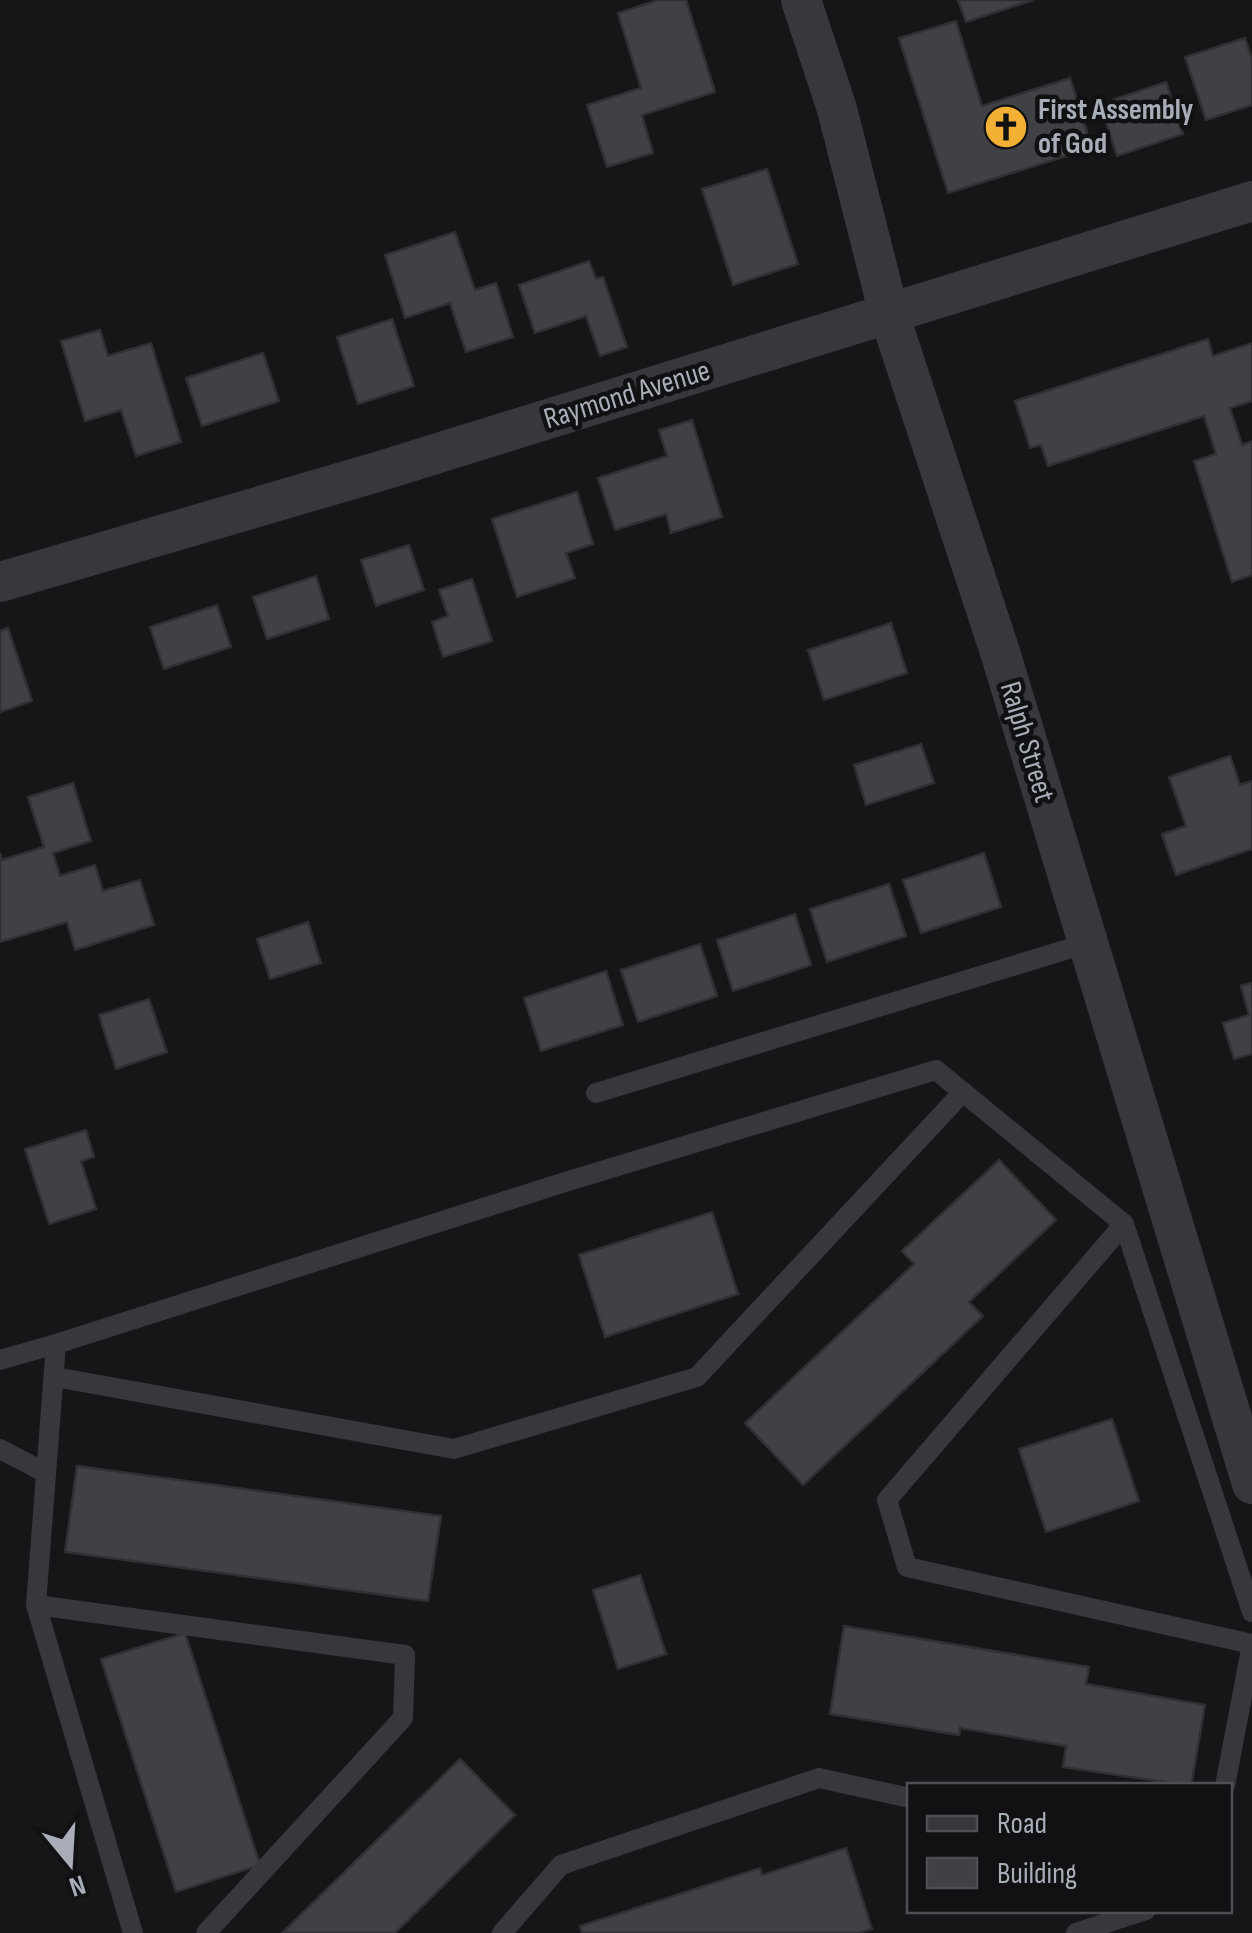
<svg xmlns="http://www.w3.org/2000/svg" width="1252" height="1933" font-family="'Sofia Sans Condensed',sans-serif">
	<style>
		.building { fill: #404145; stroke: #303034; stroke-width: 2.5 }
		.lines { fill: none; stroke-linecap: round; stroke-linejoin: round }
		.lane { stroke: #37383d; stroke-width: 20 }
		.street { stroke: #37383d; stroke-width: 40 }
		.labels { text-anchor: middle; dominant-baseline: central; stroke-width: 9; stroke-linejoin: round; paint-order: stroke }
		.poi-label { font-size: 30px; font-weight: bold; fill: #a8adb8; stroke: #111113; text-anchor: start }
		.street-label { font-size: 30px; fill: #a8adb8; stroke: #111113 }
	</style>
	<rect width="100%" height="100%" fill="#161618"/>
	<!-- building -->
	<g class="building">
		<path d="M658,0h28l29,92 -73,23 11,38 -46,14 -20,-62 54,-17 -23,-75z"/>
		<path d="M958,0h75l-67,22z"/>
		<path d="M956,21l26,85 88,-28 22,70 -144,45 -49,-155z"/>
		<path d="M1245,38l7,21v46l-46,15 -21,-63z"/>
		<path d="M1166,82l17,52 -66,22 -17,-52z"/>
		<path d="M767,169l31,95 -65,21 -31,-96z"/>
		<path d="M455,232l20,58 21,-7 17,54 -47,15 -16,-49 -45,15 -20,-63z"/>
		<path d="M589,261l7,18 7,-2 24,70 -27,9 -14,-40 -51,17 -16,-48z"/>
		<path d="M392,319l22,67 -56,18 -21,-67z"/>
		<path d="M100,330l8,26 43,-13 30,99 -45,14 -15,-46 -36,11 -24,-80z"/>
		<path d="M1208,339l5,17 39,-13v58l-22,7 12,37 10,-4v134l-20,7 -38,-121 22,-7 -12,-38 -156,50 -7,-21 -11,3 -15,-47z"/>
		<path d="M263,353l16,48 -77,25 -16,-48z"/>
		<path d="M692,420l30,97 -51,16 -5,-19 -51,16 -17,-52 69,-22 -8,-26z"/>
		<path d="M577,492l16,52 -27,9 9,25 -58,19 -25,-78z"/>
		<path d="M409,545l15,45 -48,16 -15,-46z"/>
		<path d="M316,576l13,43 -62,20 -14,-42z"/>
		<path d="M472,579l20,62 -49,16 -11,-35 16,-6 -9,-26z"/>
		<path d="M217,605l14,42 -67,22 -14,-42z"/>
		<path d="M891,623l16,50 -83,27 -16,-50z"/>
		<path d="M8,628l24,73 -32,11v-81z"/>
		<path d="M921,744l13,39 -68,22 -12,-40z"/>
		<path d="M1230,756l10,29 12,-4v68l-76,26 -14,-41 24,-8 -17,-49z"/>
		<path d="M73,783l18,58 -38,12 7,23 35,-11 8,26 37,-11 14,45 -79,25 -8,-28 -67,20v-89l2,7 42,-13 -16,-50z"/>
		<path d="M984,853l17,54 -80,26 -18,-53z"/>
		<path d="M889,884l17,52 -79,26 -17,-53z"/>
		<path d="M795,914l16,51 -78,26 -16,-51z"/>
		<path d="M308,922l13,41 -51,16 -13,-40z"/>
		<path d="M700,944l17,52 -79,26 -17,-52z"/>
		<path d="M606,971l17,54 -82,26 -17,-53z"/>
		<path d="M1252,983v71l-18,5 -11,-36 26,-8 -8,-29z"/>
		<path d="M149,999l18,53 -51,17 -17,-54z"/>
		<path d="M86,1130l8,27 -13,4 15,48 -47,15 -24,-75z"/>
		<path d="M999,1160l57,60 -87,82 14,14 -180,169 -58,-62 169,-159 -12,-13z"/>
		<path d="M712,1212l26,82 -133,43 -26,-82z"/>
		<path d="M1112,1419l27,82 -93,31 -27,-83z"/>
		<path d="M77,1466l364,50 -13,85 -363,-49z"/>
		<path d="M640,1575l26,79 -48,15 -25,-79z"/>
		<path d="M844,1626l245,41 -3,17 119,21 -14,81 -128,-19 3,-21 -106,-18 -1,7 -129,-21z"/>
		<path d="M185,1633l75,232 -84,27 -75,-233z"/>
		<path d="M460,1759l55,56 -120,118h-113z"/>
		<path d="M846,1848l26,81 -14,4h-276l-2,-7 180,-58 2,7z"/>
	</g>
	<g class="lines">
		<!-- lane -->
		<g class="lane">
			<path d="M596,1093l492,-150"/>
			<path d="M1124,1224l-237,276 20,67 345,77"/>
			<path d="M0,1360l56,-16"/>
			<path d="M55,1377l399,72 243,-72 266,-285"/>
			<path d="M0,1449l44,23"/>
			<path d="M36,1605l369,50 -2,63 -197,215"/>
			<path d="M1225,1786l27,-142"/>
			<path d="M133,1933l-97,-328 20,-261 509,-162 371,-112 188,154 128,388"/>
			<path d="M502,1933l59,-68 258,-87 91,20"/>
			<path d="M1076,1933l70,-23"/>
		</g>
		<!-- street -->
		<g class="street">
			<path d="M801,0l36,109 52,205 111,338 252,832"/>
			<path d="M0,582l377,-110 875,-271"/>
		</g>
	</g>
	<!-- icons -->
	<defs>
		<g id="church-disc" transform="scale(2.25)"><circle r="9.5" fill="#f2b134" stroke="#111113"/><path d="M-1.2-6h2.4v3.5h3.3v2.4h-3.3V6h-2.4V-.1h-3.3v-2.4h3.3Z" fill="#111"/></g>
	</defs>
	<g fill-rule="evenodd">
		<use href="#church-disc" x="1006" y="127"/>
	</g>
	<g class="labels">
		<!-- poi labels -->
		<g class="poi-label">
			<text x="1038" y="110">First Assembly<tspan x="1038" dy="34">of God</tspan></text>
		</g>
		<!-- street labels -->
		<g class="street-label">
			<text transform="translate(627 395) rotate(-17)">Raymond Avenue</text>
			<text transform="translate(1027 742) rotate(73)">Ralph Street</text>
		</g>
	</g>
	<!-- legend -->
	<rect x="907" y="1783" width="325" height="130" fill="#111113" stroke="#4d4f55" stroke-width="2.5"/>
	<rect x="927" y="1816" width="50" height="15" fill="#37383d" stroke="#4d4f55" stroke-width="2.5"/>
	<text x="997" y="1833" font-size="30" fill="#a8adb8">Road</text>
	<rect x="927" y="1858" width="50" height="30" fill="#404145" stroke="#4d4f55" stroke-width="2.5"/>
	<text x="997" y="1883" font-size="30" fill="#a8adb8">Building</text>
	<!-- north arrow -->
	<g transform="translate(70 1863) rotate(162)" stroke="#111113" stroke-width="8" paint-order="stroke">
	<path d="M0-8L18 38L0 25L-18 38Z" fill="#a8adb8"/>
	<text y="-15" font-size="28" font-weight="bold" text-anchor="middle" fill="#a8adb8">N</text>
	</g>
</svg>
